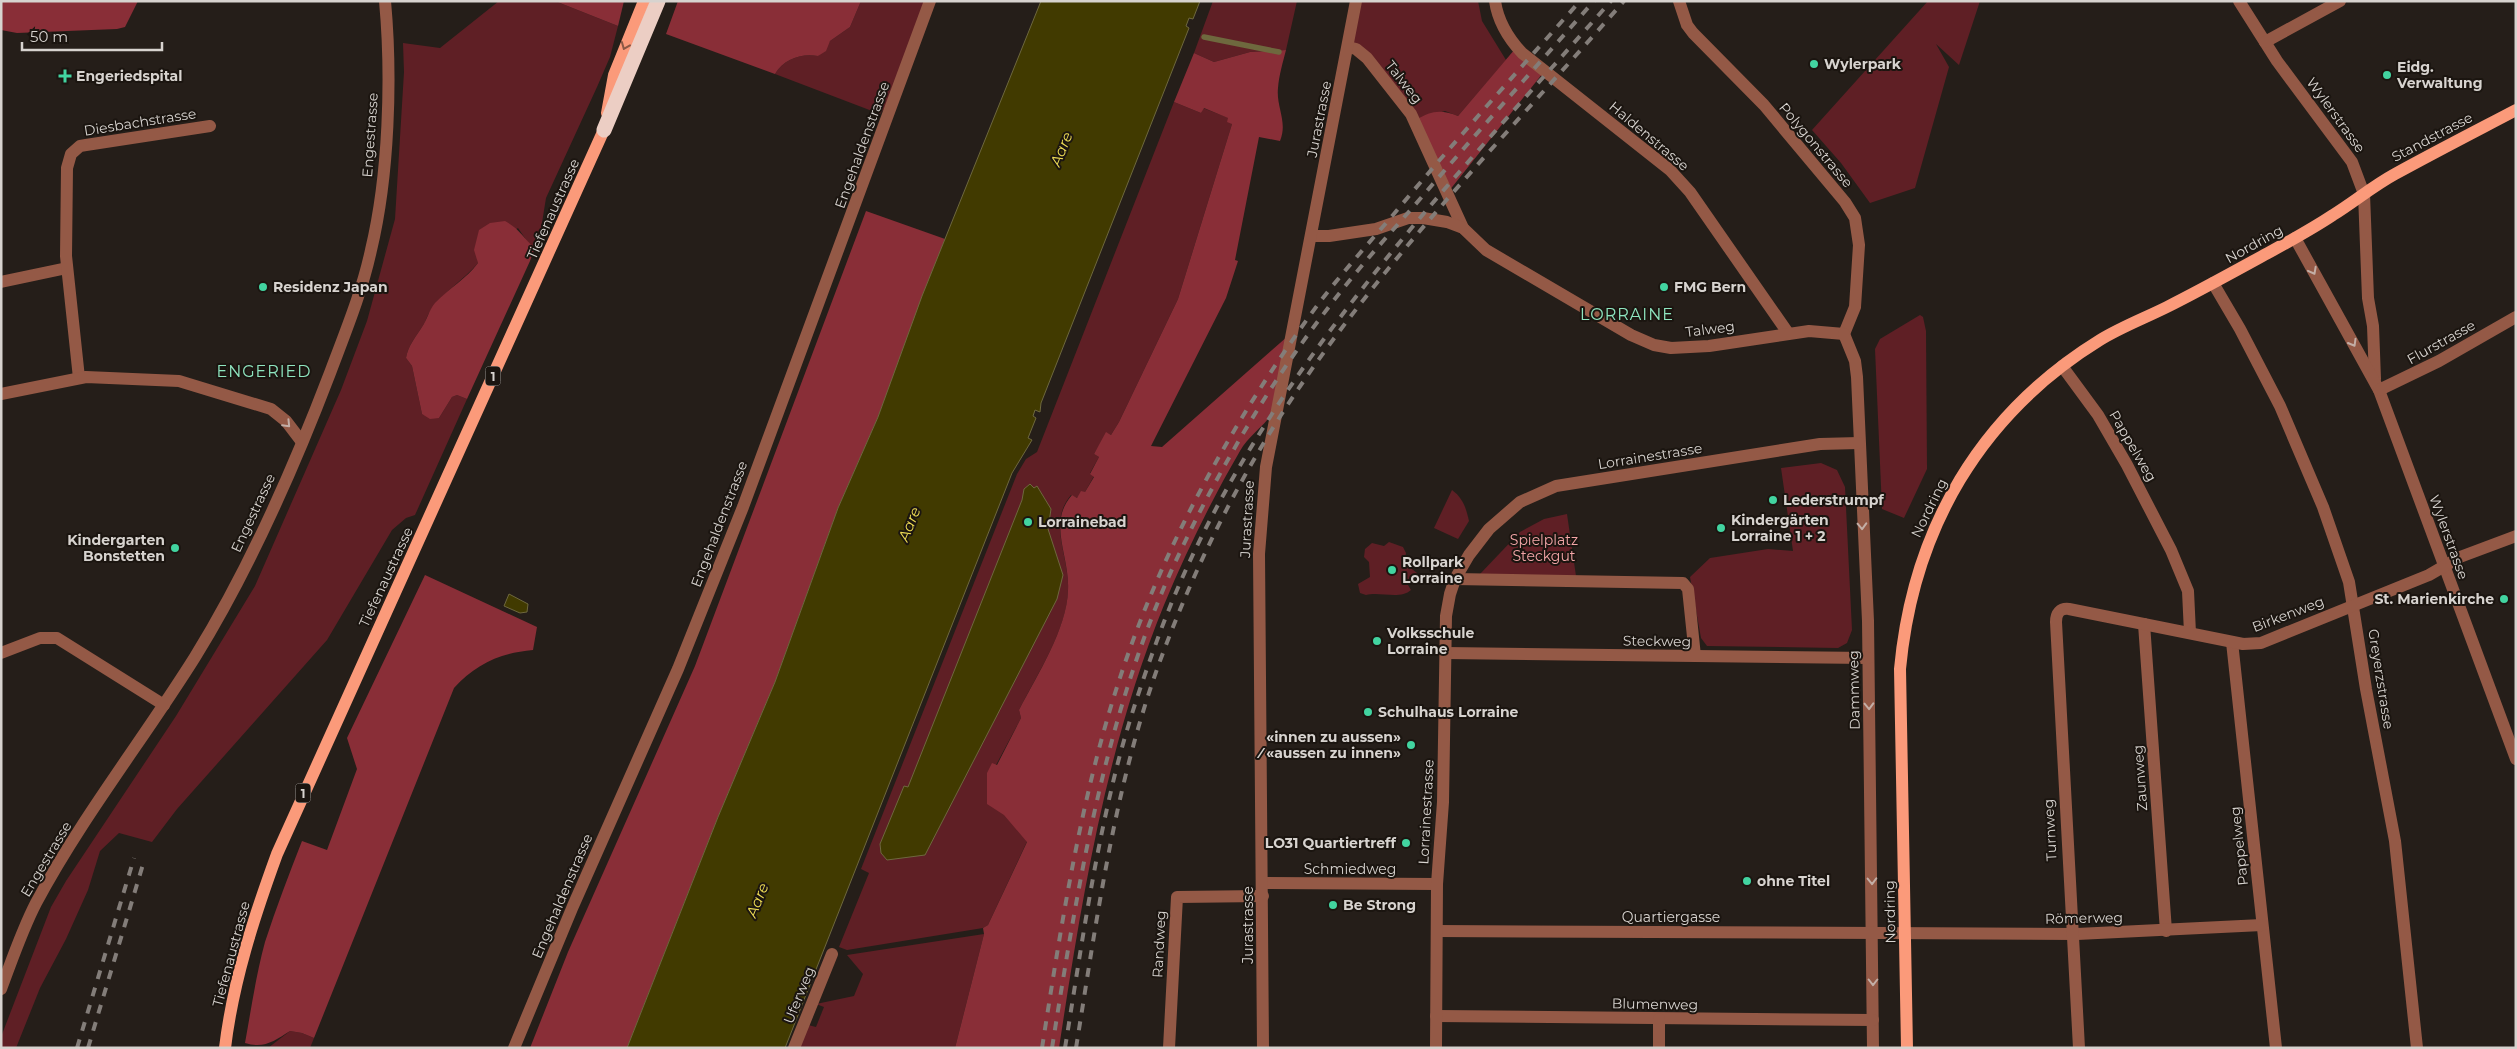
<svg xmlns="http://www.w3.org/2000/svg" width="2517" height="1049" font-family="Montserrat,sans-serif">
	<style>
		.green { fill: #5f1f25 }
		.forest { fill: #892e37 }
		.water { fill: #413a00; stroke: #6e683e }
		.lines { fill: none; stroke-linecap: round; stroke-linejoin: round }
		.stream { stroke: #6e683e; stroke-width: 5.5 }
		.minor { stroke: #945946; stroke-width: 12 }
		.major { stroke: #fb9a7a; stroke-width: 12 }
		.highway { stroke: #eccec4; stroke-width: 15 }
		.rail { stroke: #837d79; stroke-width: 4; stroke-dasharray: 9 9; stroke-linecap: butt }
		.oneway { stroke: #8b5845 }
		.oneway2 { stroke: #c3aea6 }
		.poi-dot { fill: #42d4a0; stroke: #1b1510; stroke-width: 2 }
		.labels { text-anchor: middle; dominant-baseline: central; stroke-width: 4; stroke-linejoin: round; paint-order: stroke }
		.shield { fill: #1b1510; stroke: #9f9a96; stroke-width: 1 }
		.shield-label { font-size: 12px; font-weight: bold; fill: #d7d3cf }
		.poi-label { font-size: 14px; font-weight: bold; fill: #d7d3cf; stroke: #1b1510; text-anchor: start }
		.street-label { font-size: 14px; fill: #d7d3cf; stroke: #1b1510 }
		.park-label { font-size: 14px; fill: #f4a6a8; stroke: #1b1510 }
		.water-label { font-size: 15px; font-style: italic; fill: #eedc54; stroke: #1b1510 }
		.quarter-label { font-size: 16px; letter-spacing: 1px; fill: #8fe6c0; stroke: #1b1510 }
	</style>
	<rect width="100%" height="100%" fill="#251e19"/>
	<!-- green -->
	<g class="green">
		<path d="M499,1h56l63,25 -8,31 -13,30 -51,111 -6,37 -5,13 -8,-7 -9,-13 -41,27 1,8c-14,17 -34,28 -47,47 -4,5 -5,12 -9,17 -7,11 -14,19 -16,31l6,8 10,48 17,4 13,-21 5,-2 10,4 -52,116 -9,3 -14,12 -65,110 -150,169 -25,33 -33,-9 -19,18 -12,39 -22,49 -26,49 -24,60h-15v-11l50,-130 15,-26 110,-165 79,-130 86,-196 26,-69 28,-102 9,-147 -1,-29 37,5z"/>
		<path d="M861,1h69l-34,92 -16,21 -105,-40c9,-15 26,-21 43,-18l12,-15 20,-14z"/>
		<path d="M1213,1h84l-11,49 -36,2 -36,10 -20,-9z"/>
		<path d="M1357,1h121l4,20 24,39 -48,56 -13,-5 -29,9 -68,-74z"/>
		<path d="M1928,1h52l-21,64 -23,-21 13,23 -34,121 -45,15 -29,-40 -29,-33z"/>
		<path d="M1174,102l27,11 2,-5 26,10 3,6 -54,175 -59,123 -8,13 -4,-2 -13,21 5,3 -9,16 4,3 -9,16 -8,6 -6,-3c-24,28 -1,62 -3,95 -1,40 -31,84 -49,120l2,8 -25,47 48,40 -56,120 -5,3 -136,22 -8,-3 30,-74 -8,-4 156,-395 9,-15 11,-7z"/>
		<path d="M1920,315l3,2 3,14 1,138 -23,49 -22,-9 -7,-160 5,-10z"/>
		<path d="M1821,463l16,7 8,17 7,143 -5,13 -9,5 -131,-2 -6,-8 -11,-61 20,-19 58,-9 25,2 -12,-83z"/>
		<path d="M1452,490c11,8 14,18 17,31l-11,18 -24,-11z"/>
		<path d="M1567,514l9,62 -96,-2 40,-42 24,-13z"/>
		<path d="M1389,542l14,5 3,6 -2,10 13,10 -1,6 -8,6 3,5c-11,10 -32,1 -45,5l-6,-2 -2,-9 12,-7 -1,-15 -5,-5 1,-8 7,-6 12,3z"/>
		<path d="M984,934l-29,114h-156l9,-23 8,2 8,-20 -8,-3 38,-8 9,-22 -16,-19z"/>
		<path d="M290,1031l12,2 12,5 -4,10h-42z"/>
	</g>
	<!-- forest -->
	<g class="forest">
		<path d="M1,1h137l-13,26 -8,2 -100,4 -16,-3z"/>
		<path d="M555,1h69l-6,25z"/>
		<path d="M678,1h183l-11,26 -20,14 -4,10 -8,5c-17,-3 -34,3 -43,18l-109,-40z"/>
		<path d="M1515,49l28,24 -94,118 -33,-71c15,-9 24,-11 42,-4z"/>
		<path d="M1286,50c-3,12 -7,25 -8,38 -2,19 10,34 2,53l-21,-4 -24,123 3,1 -12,37 -75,148 11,1 126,-111c-3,16 -8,63 -14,75 -9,15 -26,25 -34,40 -29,50 -54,101 -76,154 -58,142 -82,292 -105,443h-104l29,-114 -1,-6 5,-3 39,-83 -23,-27 -17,-11v-31l5,-10 5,2 24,-47 -2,-8c18,-35 48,-81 49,-120 2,-34 -21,-67 4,-95l5,3 4,-7 4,1 9,-15 -4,-3 9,-17 -5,-3 12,-22 5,3 8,-13 59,-123 54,-175 -5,-2 1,-4 -24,-10 -3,5 -27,-11 20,-49 20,9 36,-10z"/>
		<path d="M866,211l79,28 -67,178 -40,91 -63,174 -57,135 -91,231h-97l38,-96 127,-286z"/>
		<path d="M505,221c15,8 18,17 30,27l-5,13 -63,138 -10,-4 -5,2 -13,21 -9,1 -8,-5 -10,-48 -6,-8c2,-12 9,-20 16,-31 5,-7 7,-17 13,-24 14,-15 31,-24 43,-40l-4,-13 5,-20 11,-7z"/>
		<path d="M425,575l112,52 -4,23c-33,3 -57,14 -79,38l-140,350 -12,-5 -12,-2c-16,10 -26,18 -45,12 6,-33 11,-68 20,-101 11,-34 24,-68 37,-101l25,9 30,-81 -10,-31z"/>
	</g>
	<!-- water -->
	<g class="water">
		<path d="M1041,1h159l-7,18 -4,-1 -3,8 3,2 -148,375 -1,9 -5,-2 -2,6 3,2 -8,20 4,2 -20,33 -227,575h-158l91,-231 57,-135 63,-174 40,-91 44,-121z"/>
		<path d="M1030,484l4,4 3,-2 14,23 -3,20 15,46 -6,24 -132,256 -38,5 -6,-7 -1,-9 24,-58 4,1 114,-287 2,-11z"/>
		<path d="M509,594l19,10 -1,8 -7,1 -16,-7z"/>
	</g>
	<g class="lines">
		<!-- stream -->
		<path class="stream" d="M1204,37l75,15"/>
		<!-- minor -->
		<g class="minor">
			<path d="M1495,1c3,21 13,37 27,52l148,117 20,22 98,141"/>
			<path d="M1679,1l8,24 6,8 71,72 81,97 10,16 4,27 -4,62 -11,27"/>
			<path d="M2239,1l38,60 75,101 12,32 4,104 5,28 2,53"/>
			<path d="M2265,42l75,-41"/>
			<path d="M1348,47l8,2 11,9 44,56 52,114"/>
			<path d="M1311,236h18l47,-7 32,-11h15l24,4 16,6 23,22 145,85 23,10 17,3 38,-2 100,-15 35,3"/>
			<path d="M2295,238l84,152 137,369"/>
			<path d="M1,282l66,-14"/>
			<path d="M2213,283l27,46 40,77 43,101 26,75 17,107 29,152 22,207"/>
			<path d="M1844,334l11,27 2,16 11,244 5,427"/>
			<path d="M2062,366l36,49 29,50 44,85 17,41 2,42"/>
			<path d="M79,378l-13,-122 1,-88 4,-14 9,-8 6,-1 124,-19"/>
			<path d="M2379,390l60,-29 77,-44"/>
			<path d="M1,394l85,-17 93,4 92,28 15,12 16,21"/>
			<path d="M1455,579l228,4 5,6 7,67"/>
			<path d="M2144,624l22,307"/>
			<path d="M2232,642l44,406"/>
			<path d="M1,653l39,-15h17l107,67"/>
			<path d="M1445,653l423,5"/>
			<path d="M1262,883l175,1"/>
			<path d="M1437,931l640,3 185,-9"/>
			<path d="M1,989c11,-29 21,-59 35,-86 46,-86 107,-163 159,-246 55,-89 98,-187 135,-284 15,-40 32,-81 41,-123 18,-75 21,-173 14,-249"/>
			<path d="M1436,1016l437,4"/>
			<path d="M514,1048l59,-142 105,-237 65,-162 187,-506"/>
			<path d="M794,1048l38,-94"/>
			<path d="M1169,1048l8,-151 86,-1"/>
			<path d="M1263,1048l-4,-494 7,-87 90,-466"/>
			<path d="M1436,1048l1,-164 6,-82 3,-186 4,-22 5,-15 14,-24 20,-26 31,-27 36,-16 264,-42 39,-1"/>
			<path d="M1659,1048v-29"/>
			<path d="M2079,1048l-23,-426c0,-9 4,-14 13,-13l174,35 18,-1 168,-68 31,-18 56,-21"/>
		</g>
		<!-- major -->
		<g class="major">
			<path d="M607,113l7,-38 30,-74"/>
			<path d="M225,1048c8,-67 29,-131 52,-194l330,-731"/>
			<path d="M1907,1048l-7,-379c13,-140 80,-255 200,-329 21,-13 45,-22 67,-33 34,-17 68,-36 101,-54 22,-12 44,-24 65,-38 21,-13 40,-29 62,-41 40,-22 81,-43 121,-64"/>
		</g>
		<!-- highway -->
		<path class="highway" d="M604,130l54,-129"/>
		<!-- rail -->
		<g class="rail">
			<path d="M77,1048l57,-190"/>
			<path d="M88,1048l56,-187"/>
			<path d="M1042,1048c22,-140 43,-280 93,-413 44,-118 109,-230 184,-332 23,-30 49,-59 74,-88 61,-73 124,-143 187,-214"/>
			<path d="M1052,1048c26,-163 52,-329 121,-481 42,-91 94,-180 155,-259 27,-36 57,-69 86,-102 59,-69 120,-137 180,-205"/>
			<path d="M1065,1048c14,-86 26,-172 46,-257 11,-49 27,-98 44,-145 91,-255 281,-446 456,-645"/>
			<path d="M1076,1048c22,-136 40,-274 90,-403 35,-92 81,-182 137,-263 93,-136 213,-257 321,-381"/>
		</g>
	</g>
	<!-- one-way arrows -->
	<defs><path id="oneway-chevron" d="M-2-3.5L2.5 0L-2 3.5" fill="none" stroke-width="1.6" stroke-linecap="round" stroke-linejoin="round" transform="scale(1.25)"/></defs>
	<use class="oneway" href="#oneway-chevron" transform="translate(625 46) rotate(112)"/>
	<g class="oneway2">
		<use href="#oneway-chevron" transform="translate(2313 271) rotate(62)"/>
		<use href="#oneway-chevron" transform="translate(2353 343) rotate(60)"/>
		<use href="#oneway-chevron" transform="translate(287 424) rotate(46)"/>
		<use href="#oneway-chevron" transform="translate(1862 526) rotate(88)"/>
		<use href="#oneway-chevron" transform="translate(1869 706) rotate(88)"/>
		<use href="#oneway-chevron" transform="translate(1872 881) rotate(89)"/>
		<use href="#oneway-chevron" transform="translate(1873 982) rotate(90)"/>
	</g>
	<!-- markers -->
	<g class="poi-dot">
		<circle cx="1814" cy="64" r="5"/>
		<circle cx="2387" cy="75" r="5"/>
		<path d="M62.5 68.5h5v5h5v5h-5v5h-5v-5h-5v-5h5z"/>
		<circle cx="263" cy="287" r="5"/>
		<circle cx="1664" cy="287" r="5"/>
		<circle cx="1773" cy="500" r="5"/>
		<circle cx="1028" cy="522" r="5"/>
		<circle cx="1721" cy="528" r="5"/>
		<circle cx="175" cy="548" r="5"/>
		<circle cx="1392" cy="570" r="5"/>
		<circle cx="2504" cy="599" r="5"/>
		<circle cx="1377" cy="641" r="5"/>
		<circle cx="1368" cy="712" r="5"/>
		<circle cx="1411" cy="745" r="5"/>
		<circle cx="1406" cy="843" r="5"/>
		<circle cx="1747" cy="881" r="5"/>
		<circle cx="1333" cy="905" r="5"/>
	</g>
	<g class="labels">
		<!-- shield labels -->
		<g class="shield">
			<rect x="485.5" y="366.5" width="15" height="19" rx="4"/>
			<rect x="295.5" y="783.5" width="15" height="19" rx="4"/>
		</g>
		<g class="shield-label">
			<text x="493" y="376">1</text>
			<text x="303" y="793">1</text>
		</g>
		<!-- poi labels -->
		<g class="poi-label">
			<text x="1824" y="64">Wylerpark</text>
			<text x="2397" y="67">Eidg.<tspan x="2397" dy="16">Verwaltung</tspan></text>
			<text x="76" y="76">Engeriedspital</text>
			<text x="273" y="287">Residenz Japan</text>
			<text x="1674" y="287">FMG Bern</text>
			<text x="1783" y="500">Lederstrumpf</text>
			<text x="1731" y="520">Kindergärten<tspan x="1731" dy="16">Lorraine 1 + 2</tspan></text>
			<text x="1038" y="522">Lorrainebad</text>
			<text x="165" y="540" text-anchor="end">Kindergarten<tspan x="165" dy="16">Bonstetten</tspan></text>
			<text x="1402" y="562">Rollpark<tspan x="1402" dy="16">Lorraine</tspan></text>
			<text x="2494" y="599" text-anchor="end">St. Marienkirche</text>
			<text x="1387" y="633">Volksschule<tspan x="1387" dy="16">Lorraine</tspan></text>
			<text x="1378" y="712">Schulhaus Lorraine</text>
			<text x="1401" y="737" text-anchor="end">«innen zu aussen»<tspan x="1401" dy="16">⁄ «aussen zu innen»</tspan></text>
			<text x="1396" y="843" text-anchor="end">LO31 Quartiertreff</text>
			<text x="1757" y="881">ohne Titel</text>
			<text x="1343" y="905">Be Strong</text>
		</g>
		<!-- street labels -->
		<g class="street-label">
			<text transform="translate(1404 82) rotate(52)">Talweg</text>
			<text transform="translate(2336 115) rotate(54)">Wylerstrasse</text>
			<text transform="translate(1319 119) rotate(-79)">Jurastrasse</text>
			<text transform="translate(140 122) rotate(-9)">Diesbachstrasse</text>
			<text transform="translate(370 135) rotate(-86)">Engestrasse</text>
			<text transform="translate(1649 136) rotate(40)">Haldenstrasse</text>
			<text transform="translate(2432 137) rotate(-28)">Standstrasse</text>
			<text transform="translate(862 145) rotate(-70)">Engehaldenstrasse</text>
			<text transform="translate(1816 145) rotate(50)">Polygonstrasse</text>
			<text transform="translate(553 209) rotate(-66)">Tiefenaustrasse</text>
			<text transform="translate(2254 244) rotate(-29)">Nordring</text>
			<text transform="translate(1710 329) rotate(-7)">Talweg</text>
			<text transform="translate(2441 342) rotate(-29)">Flurstrasse</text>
			<text transform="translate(2133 446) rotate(60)">Pappelweg</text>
			<text transform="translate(1650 456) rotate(-9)">Lorrainestrasse</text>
			<text transform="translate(1929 508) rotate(-64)">Nordring</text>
			<text transform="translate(253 513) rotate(-65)">Engestrasse</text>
			<text transform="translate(1247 519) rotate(-87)">Jurastrasse</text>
			<text transform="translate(719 524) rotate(-69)">Engehaldenstrasse</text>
			<text transform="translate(2449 537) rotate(70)">Wylerstrasse</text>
			<text transform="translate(386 577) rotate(-65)">Tiefenaustrasse</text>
			<text transform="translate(2288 614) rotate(-21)">Birkenweg</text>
			<text transform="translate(1657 641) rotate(1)">Steckweg</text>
			<text transform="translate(2381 679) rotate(81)">Greyerzstrasse</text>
			<text transform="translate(1854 690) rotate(-91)">Dammweg</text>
			<text transform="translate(2140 778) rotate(-94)">Zaunweg</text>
			<text transform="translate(1426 812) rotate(-87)">Lorrainestrasse</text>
			<text transform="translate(2050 830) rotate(-93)">Turnweg</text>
			<text transform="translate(2239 846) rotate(-96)">Pappelweg</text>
			<text transform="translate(46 859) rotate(-59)">Engestrasse</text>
			<text x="1350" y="869">Schmiedweg</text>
			<text transform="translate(562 896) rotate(-67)">Engehaldenstrasse</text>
			<text transform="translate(1890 912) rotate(-91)">Nordring</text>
			<text x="1671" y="917">Quartiergasse</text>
			<text transform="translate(2084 918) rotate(-1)">Römerweg</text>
			<text transform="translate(1248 925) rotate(-90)">Jurastrasse</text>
			<text transform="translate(1159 944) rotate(-87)">Randweg</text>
			<text transform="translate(231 954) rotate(-75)">Tiefenaustrasse</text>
			<text transform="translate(799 995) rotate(-68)">Uferweg</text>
			<text transform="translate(1655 1004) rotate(1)">Blumenweg</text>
		</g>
		<!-- park labels -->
		<g class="park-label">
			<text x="1544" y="540">Spielplatz<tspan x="1544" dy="16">Steckgut</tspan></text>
		</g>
		<!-- water labels -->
		<g class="water-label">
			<text transform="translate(1061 149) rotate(-68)">Aare</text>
			<text transform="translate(909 524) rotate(-68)">Aare</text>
			<text transform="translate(757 900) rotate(-68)">Aare</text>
		</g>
		<!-- quarter labels -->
		<g class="quarter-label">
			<text x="1627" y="314">LORRAINE</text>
			<text x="264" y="371">ENGERIED</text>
		</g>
	</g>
	<!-- border -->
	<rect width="2517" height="1049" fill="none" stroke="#d7d3cf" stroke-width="5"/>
	<!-- scale -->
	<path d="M22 42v8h140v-8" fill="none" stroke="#d7d3cf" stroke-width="2.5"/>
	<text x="30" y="42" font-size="15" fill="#d7d3cf" stroke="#1b1510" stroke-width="4" paint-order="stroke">50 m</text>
</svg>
